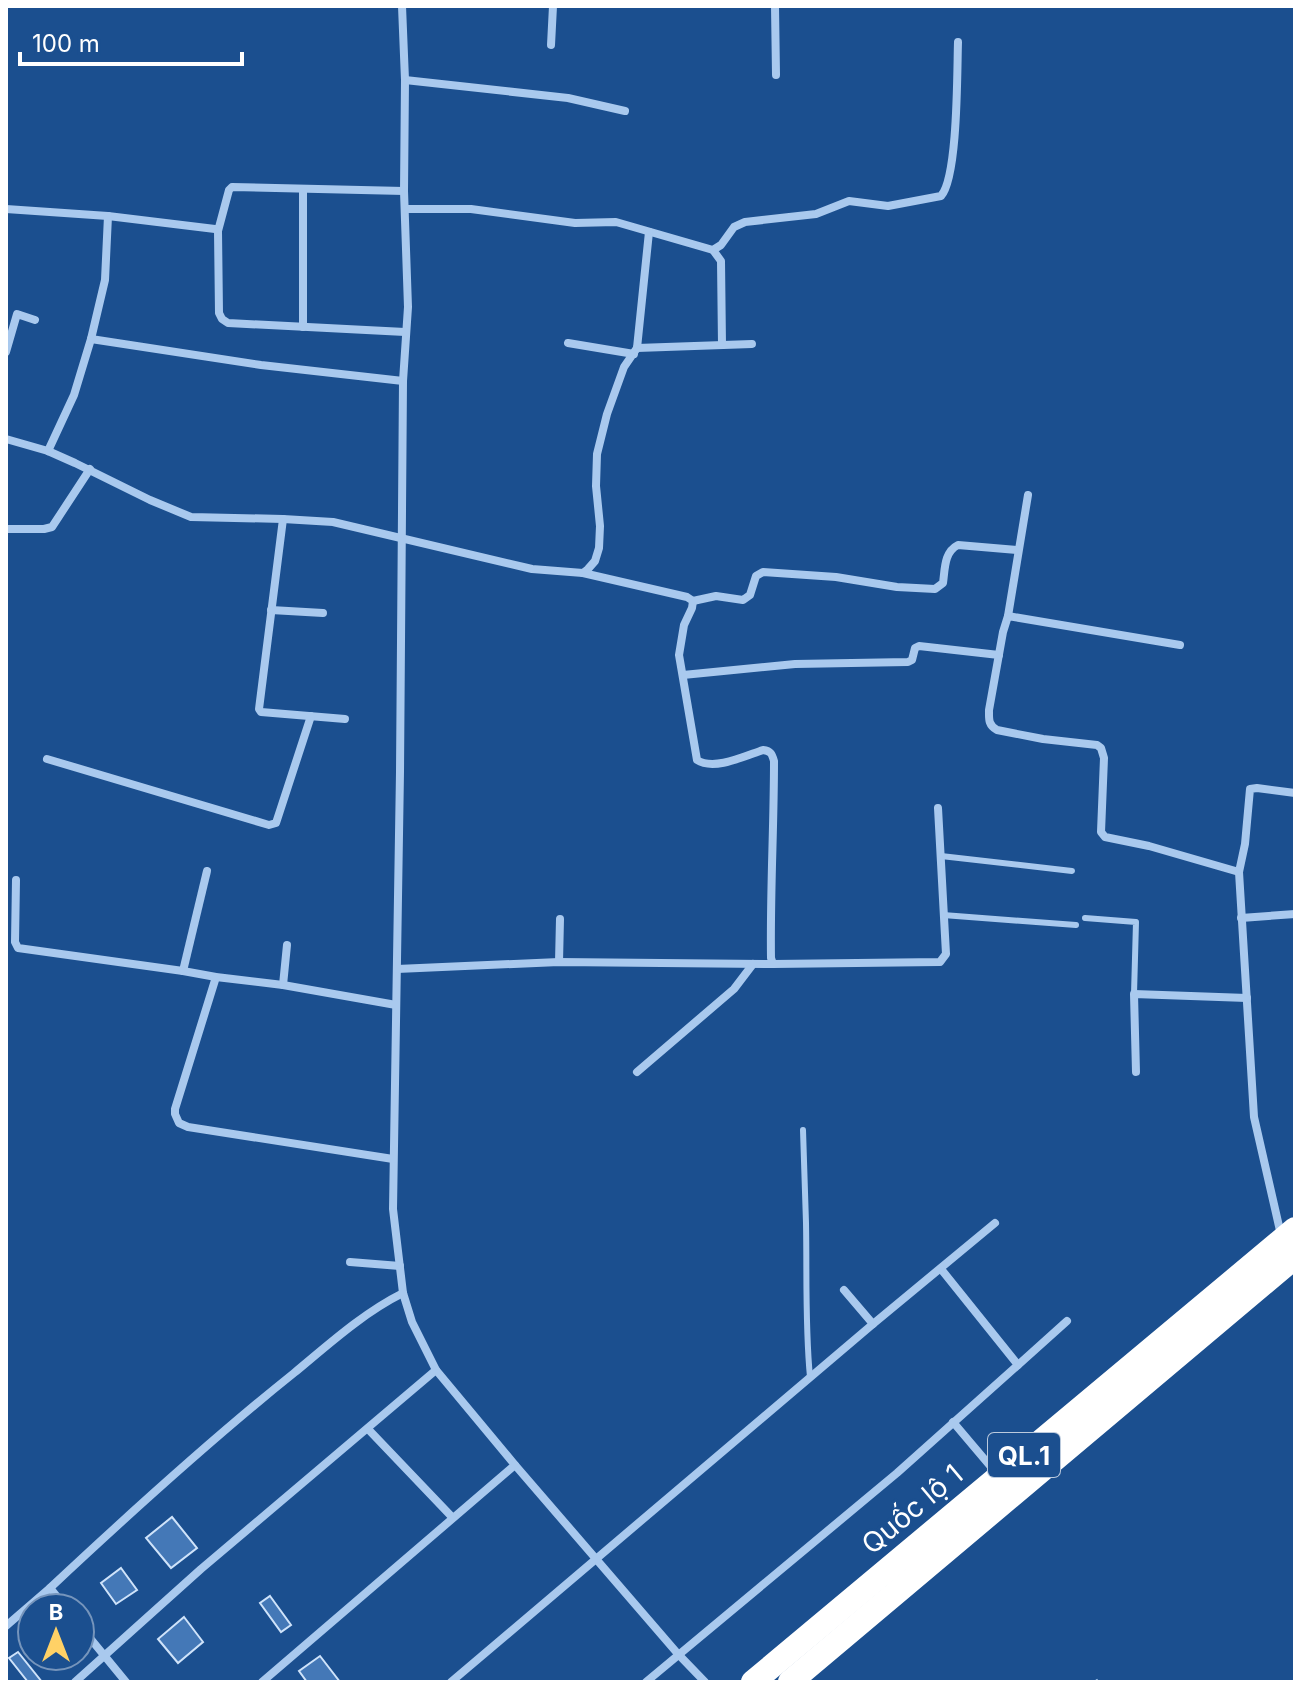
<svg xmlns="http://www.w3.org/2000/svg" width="1301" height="1688" font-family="Inter,sans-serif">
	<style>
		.building { fill: #4478b7; stroke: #cfe3fa; stroke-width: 2 }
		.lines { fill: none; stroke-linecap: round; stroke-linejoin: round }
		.path { stroke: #a9c9ee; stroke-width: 3; stroke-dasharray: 4 6; stroke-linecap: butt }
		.lane { stroke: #a9c9ee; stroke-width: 6 }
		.street { stroke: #a9c9ee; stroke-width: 8 }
		.highway { stroke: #fff; stroke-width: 24 }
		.labels { text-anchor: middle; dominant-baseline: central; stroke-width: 6; stroke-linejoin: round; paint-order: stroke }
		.shield { fill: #1b4f8f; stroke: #bbcadd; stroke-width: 2 }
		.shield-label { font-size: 26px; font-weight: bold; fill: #fff }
		.street-label { font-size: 28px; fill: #fff; stroke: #1b4f8f }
	</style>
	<rect width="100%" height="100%" fill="#1b4f8f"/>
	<!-- building -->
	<g class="building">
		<path d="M172,1517l25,31 -26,20 -25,-30z"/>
		<path d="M121,1568l16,22 -21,14 -15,-21z"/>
		<path d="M270,1596l21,29 -10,7 -21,-29z"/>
		<path d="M184,1617l19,25 -25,21 -20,-24z"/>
		<path d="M18,1652l24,30h-14l-19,-24z"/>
		<path d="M320,1656l20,26h-33l-8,-11z"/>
	</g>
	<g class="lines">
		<!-- path -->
		<path class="path" d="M1095,1682l3,-2"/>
		<!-- lane -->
		<g class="lane">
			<path d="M941,856l131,15"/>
			<path d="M943,915l133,10"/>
			<path d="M1085,918l51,4 -2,72"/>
			<path d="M803,1130c1,31 2,62 3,93 1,51 -1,103 4,154"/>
		</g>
		<!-- street -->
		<g class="street">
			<path d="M402,6l3,74 -1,111 4,116 -5,74 -3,391 -7,437 10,84 9,29 24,48 79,95 163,189 27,28"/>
			<path d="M775,6l1,69"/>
			<path d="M551,45l2,-39"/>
			<path d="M405,80l163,18 57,13"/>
			<path d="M303,189v138"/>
			<path d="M6,209l102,7 107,13 3,2 1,82 3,6 6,4 177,9"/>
			<path d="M405,209h66l104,14 41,-1 97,28 8,-5 13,-18 11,-5 71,-8 33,-13 39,5 53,-10c17,-19 16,-124 17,-154"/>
			<path d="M218,231l11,-41 3,-3 172,4"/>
			<path d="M713,250l8,11 1,84"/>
			<path d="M91,339l170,26 142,16"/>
			<path d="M568,343l66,11"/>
			<path d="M637,348l115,-4"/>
			<path d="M6,352l11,-38 18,6"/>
			<path d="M6,439l42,12 27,12 75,37 41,17 92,2 50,3 199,47 51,4 5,-4 7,-8 4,-13 1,-22 -4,-40 1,-32 10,-40 17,-47 13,-19 12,-116"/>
			<path d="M48,451l26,-56 17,-56 14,-59 3,-64"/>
			<path d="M283,519l-24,190 2,3 84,7"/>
			<path d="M6,529h38l8,-2 38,-58"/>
			<path d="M583,573l104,24 6,4 -1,7 -8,17 -5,30 18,105c17,11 48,-4 66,-10 8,1 9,4 11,11 0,66 -4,132 -3,197l2,6"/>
			<path d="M693,601l23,-5 27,4 7,-5 6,-19 7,-4 73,5 61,10 38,2 8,-6c2,-14 1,-31 15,-38l59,5"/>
			<path d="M271,610l52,3"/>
			<path d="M1008,616l20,-121"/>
			<path d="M1180,645l-172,-29 -5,16 -14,78c0,9 -1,15 8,20l46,9 54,6 4,3 3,10 -3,74 4,5 44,9 90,26"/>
			<path d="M683,675l112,-11 113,-2 4,-2 3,-12 4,-2 80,9"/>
			<path d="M47,759l222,66 7,-2 35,-107"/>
			<path d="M16,880l-1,62 3,6 165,23 33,6 67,8 113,20"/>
			<path d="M1241,918l54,-4"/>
			<path d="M559,962l1,-43"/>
			<path d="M397,969l162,-7 214,2 167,-2 6,-8 -8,-146"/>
			<path d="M183,971l24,-100"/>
			<path d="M216,977l-41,132v5l4,9 9,4 205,32"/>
			<path d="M283,985l4,-40"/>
			<path d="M637,1072l97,-83 19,-25"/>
			<path d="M1136,1072l-2,-78 113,4"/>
			<path d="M1281,1235l-27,-118 -15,-245 6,-28 5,-55 7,-1 38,5"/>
			<path d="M350,1262l50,4"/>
			<path d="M844,1290l29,34"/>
			<path d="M1018,1365l49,-44"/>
			<path d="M953,1422l44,52"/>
			<path d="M368,1429l84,88"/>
			<path d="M50,1588c79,-74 159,-147 244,-215 35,-29 69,-60 109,-80"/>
			<path d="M6,1626l44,-38 16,20"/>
			<path d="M80,1626l46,56"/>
			<path d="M75,1682l126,-113 235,-199"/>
			<path d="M262,1682l253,-217"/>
			<path d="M451,1682l422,-358 122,-101"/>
			<path d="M646,1682l251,-209 121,-108 -77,-96"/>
		</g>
		<!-- highway -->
		<g class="highway">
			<path d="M753,1682l542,-453"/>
			<path d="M790,1682l505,-425"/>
		</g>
	</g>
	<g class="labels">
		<!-- shield labels -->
		<rect class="shield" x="988" y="1433" width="72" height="44" rx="6"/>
		<g class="shield-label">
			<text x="1024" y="1455">QL.1</text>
		</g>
		<!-- street labels -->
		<g class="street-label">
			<text transform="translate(912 1509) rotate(-40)">Quốc lộ 1</text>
		</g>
	</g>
	<!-- border -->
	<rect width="1301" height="1688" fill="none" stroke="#ffffff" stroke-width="16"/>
	<!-- north arrow -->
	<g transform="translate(56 1632)"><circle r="38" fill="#1b4f8f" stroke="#7695bc" stroke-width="2"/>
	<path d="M0-6L14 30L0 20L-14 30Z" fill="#ffd166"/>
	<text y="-12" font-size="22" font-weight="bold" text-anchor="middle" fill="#ffffff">B</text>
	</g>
	<!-- scale -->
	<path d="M20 52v12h222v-12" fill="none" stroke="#ffffff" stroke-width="4"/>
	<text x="32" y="52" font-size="24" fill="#ffffff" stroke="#1b4f8f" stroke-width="6" paint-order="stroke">100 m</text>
</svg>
